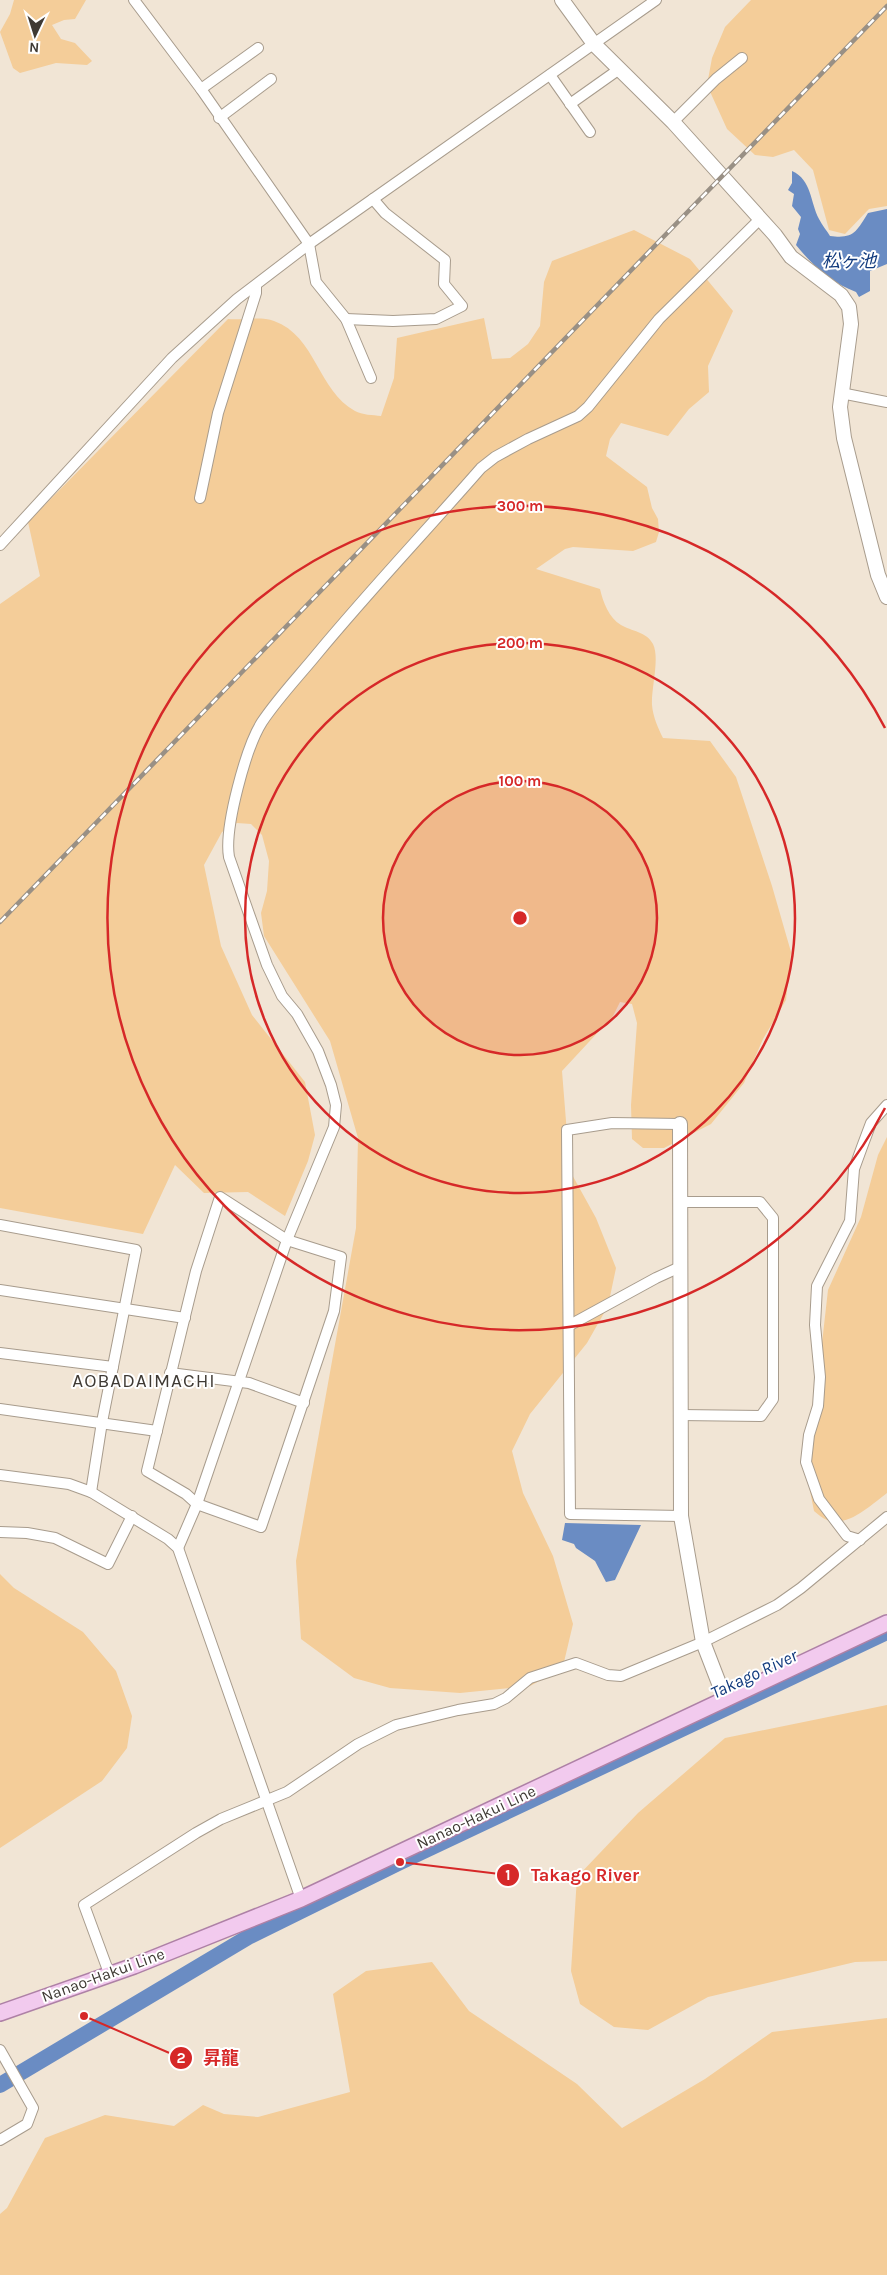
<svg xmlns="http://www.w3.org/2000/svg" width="887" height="2275" font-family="Karla,'Noto Sans JP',sans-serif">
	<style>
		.green { fill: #f4cd99 }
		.water { fill: #6a8cc3 }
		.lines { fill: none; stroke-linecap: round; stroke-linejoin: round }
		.river { stroke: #6a8cc3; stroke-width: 16 }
		.street-casing { stroke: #a89c8d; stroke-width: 12 }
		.secondary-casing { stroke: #a89c8d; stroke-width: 16 }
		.primary-casing { stroke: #ae81a6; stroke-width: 18 }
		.street { stroke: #fff; stroke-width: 10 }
		.secondary { stroke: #fff; stroke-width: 14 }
		.primary { stroke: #f2caee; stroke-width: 15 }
		.rail-casing { stroke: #999085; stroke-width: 4.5 }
		.rail { stroke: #fff; stroke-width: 2.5; stroke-dasharray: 8; stroke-linecap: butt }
		.ring { fill: none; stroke: #d62828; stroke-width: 2.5 }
		.labels { text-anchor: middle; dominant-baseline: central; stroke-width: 4; stroke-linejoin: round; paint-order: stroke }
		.street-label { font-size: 16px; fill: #3f3a34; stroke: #fff }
		.water-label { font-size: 18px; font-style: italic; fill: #123b7e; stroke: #fff }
		.quarter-label { font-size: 19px; letter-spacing: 1px; fill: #3f3a34; stroke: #fff }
		.centre { fill: #d62828; stroke: #fff; stroke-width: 2.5 }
		.ring-label { font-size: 15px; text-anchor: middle; font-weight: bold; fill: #d62828; stroke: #fff; stroke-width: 4; stroke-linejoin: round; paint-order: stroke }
		.leader { fill: none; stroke: #d62828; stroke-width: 2 }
		.callout-dot { fill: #d62828; stroke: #fff; stroke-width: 2 }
		.mark-label { font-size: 15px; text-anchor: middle; font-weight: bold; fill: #fff }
		.callout-label { font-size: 18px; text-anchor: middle; font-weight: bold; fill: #d62828; stroke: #fff; stroke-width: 4; stroke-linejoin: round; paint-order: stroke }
	</style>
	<rect width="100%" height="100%" fill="#f1e5d5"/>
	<!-- green -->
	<g class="green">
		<path d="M14,0h72l-11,19 -11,1 -12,5 9,14 14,4 17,18 -5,4 -31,-2 -36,10 -7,-5 -13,-36 10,-18z"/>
		<path d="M751,0h136v206l-18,3 -24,25 -16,-4 -16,-60 -19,-20 -21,7 -18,-2 -28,-26 -20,-44 5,-27 13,-31z"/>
		<path d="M634,230l56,29 43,52 -25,55 1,26 -20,17 -21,27 -47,-13 -11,16 -4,17 41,31 5,21 6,11 1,13 -3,10 -23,9 -60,-4 -8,2 -29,20 64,20c3,13 9,29 21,36 10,6 26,7 32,19 7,14 -2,45 -1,61 1,12 6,23 11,33l47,3 26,36 36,109 19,66 -5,48 -23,39 -19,44 -33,41 -47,24h-21l-11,-9 -1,-34 6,-82 -5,-19 -12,-2 -7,14 -51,55 8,100 26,47 20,50 -8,38 -21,37 -57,71 -18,37 11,42 30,63 20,68 -9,38 -8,10 -26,14 -70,7 -70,-5 -36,-10 -53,-39 -5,-78 60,-333 2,-90 -28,-97 -66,-105 -3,-23 6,-22 2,-30 -7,-26 -11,-11 -14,-1 -15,9 -18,33 17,81 31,69 53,67 10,53 -7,26 -23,55 -37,-24 -44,1 -29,-28 -32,69 -143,-26v-604l40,-28 -12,-54 200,-203c14,1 34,-3 46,2 42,15 44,70 81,90 7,4 18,4 26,5l13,-38 3,-40 87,-20 8,41 18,-1 18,-14 12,-18 4,-44 8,-21z"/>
		<path d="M887,1137v356c-15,11 -39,35 -60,27 -5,-2 -9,-6 -13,-9l-7,-35 21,-186 33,-73 17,-62z"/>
		<path d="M0,1574l14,14 69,44 33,39 16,45 -5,32 -25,33 -102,67z"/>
		<path d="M887,1705v256l-32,1 -147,35 -60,33 -34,-3 -34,-23 -9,-33 6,-94 61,-64 87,-75z"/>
		<path d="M432,1962l37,49 108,73 45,44 83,-49 67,-47 115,-14v257h-887v-61l7,-6 38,-70 60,-23 69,11 29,-21 21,9 34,3 92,-25 -17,-98 33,-23z"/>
	</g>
	<!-- water -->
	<g class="water">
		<path d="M792,171c20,9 18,31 27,48 3,6 8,12 11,17 24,3 26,-4 38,-23l19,-4v55l-17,7v20l-11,6 -3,-5c-24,-9 -44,-27 -60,-47l4,-11 -2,-5 3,-12 -9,-11 2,-12 -6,-4 4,-7z"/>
		<path d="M565,1523l76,2 -26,55 -9,2 -11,-21 -19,-13 -2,-4 -12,-4z"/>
	</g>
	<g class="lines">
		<!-- river -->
		<path class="river" d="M0,2085l250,-149 150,-74 487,-230"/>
		<!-- street casing -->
		<g class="street-casing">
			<g id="street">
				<path d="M134,0l67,89 108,155 7,38 30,37 25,59"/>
				<path d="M550,75l40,57"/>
				<path d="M201,89l57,-41"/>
				<path d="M570,104l48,-34"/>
				<path d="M219,118l52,-39"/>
				<path d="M673,122l43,-43 26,-21"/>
				<path d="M346,319l47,2 43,-2 26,-13 -18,-22 1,-24 -60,-47 -12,-14"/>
				<path d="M841,393l46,9"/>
				<path d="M200,498l18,-85 38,-120v-7"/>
				<path d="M0,545l172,-187 65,-59 72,-55 347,-244"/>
				<path d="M680,1124l-68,-1 -45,7 3,384 111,2"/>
				<path d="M220,1197l67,43 54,17 -7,54 -73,216 -64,-23 -11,-10 -39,-23 49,-200z"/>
				<path d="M680,1202h80l13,16v181l-12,17 -81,-1"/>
				<path d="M0,1225l136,25 -34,172 -11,70"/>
				<path d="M0,1290l185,28"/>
				<path d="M570,1325l86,-47 24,-11"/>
				<path d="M0,1353l113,14"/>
				<path d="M170,1373l79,10 55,20"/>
				<path d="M0,1409l157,22"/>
				<path d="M0,1475l69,9 22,8 77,47 10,9 123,351"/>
				<path d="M0,1532l27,1 28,5 53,26 24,-48"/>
				<path d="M860,1540l-13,-4 -28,-37 -13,-37 3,-27 9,-29 2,-29 -5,-52 2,-39 33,-65 4,-52 8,-22 9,-24 16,-18"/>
				<path d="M178,1548l19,-44 90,-264 47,-113 2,-22 -5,-20 -13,-34 -21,-37 -15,-18 -15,-31 -38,-108c-5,-29 17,-110 33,-135 16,-24 37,-46 55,-68 53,-64 110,-124 164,-186l14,-11 33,-18 50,-23 10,-9 71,-88 101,-100"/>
				<path d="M109,1973l-25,-68 112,-72 25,-14 66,-27 71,-48 38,-19 62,-15 36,-6 12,-6 24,-20 46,-15 32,12 13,1 82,-34 74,-37 24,-17 86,-71"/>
				<path d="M0,2050l33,58 -6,16 -27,16"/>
			</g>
		</g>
		<!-- secondary casing -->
		<g class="secondary-casing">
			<g id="secondary">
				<path d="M562,0l32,44 79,78 102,113 16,22 50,38 8,12 2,17 -11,83 4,31 34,137 9,22"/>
				<path d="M680,1124l1,392 22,126 22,57"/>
			</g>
		</g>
		<!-- primary casing -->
		<g class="primary-casing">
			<path id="primary" d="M0,2013l134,-47 167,-67 586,-276"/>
		</g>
		<!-- street -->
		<use href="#street" class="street"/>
		<!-- secondary -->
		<use href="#secondary" class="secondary"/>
		<!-- primary -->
		<use href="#primary" class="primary"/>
		<!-- rail casing -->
		<g class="rail-casing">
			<path id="rail" d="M0,922l887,-916"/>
		</g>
		<!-- rail -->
		<use href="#rail" class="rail"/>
	</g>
	<!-- distance rings -->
	<circle cx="520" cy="918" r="137" fill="#d62828" fill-opacity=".12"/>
	<g class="ring">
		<circle cx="520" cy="918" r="137"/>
		<circle cx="520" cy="918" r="275"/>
		<path d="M885 1108A412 412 0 1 1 885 728"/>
	</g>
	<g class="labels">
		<!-- street labels -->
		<g class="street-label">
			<text transform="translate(476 1817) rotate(-25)">Nanao-Hakui Line</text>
			<text transform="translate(103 1975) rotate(-20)">Nanao-Hakui Line</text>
		</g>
		<!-- water labels -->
		<g class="water-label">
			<text x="849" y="261">松ヶ池</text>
			<text transform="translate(754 1674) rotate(-25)">Takago River</text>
		</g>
		<!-- quarter labels -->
		<g class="quarter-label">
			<text x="144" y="1381">AOBADAIMACHI</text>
		</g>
	</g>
	<circle cx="520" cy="918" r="8" class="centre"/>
	<g class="ring-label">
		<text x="520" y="511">300 m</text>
		<text x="520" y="648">200 m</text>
		<text x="520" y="786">100 m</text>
	</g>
	<!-- callouts -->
	<path class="leader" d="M400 1862L508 1875M84 2016L181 2058"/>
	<g class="callout-dot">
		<circle cx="400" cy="1862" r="5"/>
		<circle cx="84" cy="2016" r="5"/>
		<circle cx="508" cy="1875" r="12"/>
		<circle cx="181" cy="2058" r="12"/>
	</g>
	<g class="mark-label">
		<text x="508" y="1880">1</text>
		<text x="181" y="2063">2</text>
	</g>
	<g class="callout-label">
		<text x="585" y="1881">Takago River</text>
		<text x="221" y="2064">昇龍</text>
	</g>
	<!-- north arrow -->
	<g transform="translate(35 35) rotate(184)" stroke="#ffffff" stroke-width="4" paint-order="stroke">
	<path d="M0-4L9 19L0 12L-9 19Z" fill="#3f3a34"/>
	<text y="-8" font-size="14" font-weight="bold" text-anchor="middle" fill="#3f3a34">N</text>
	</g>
</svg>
